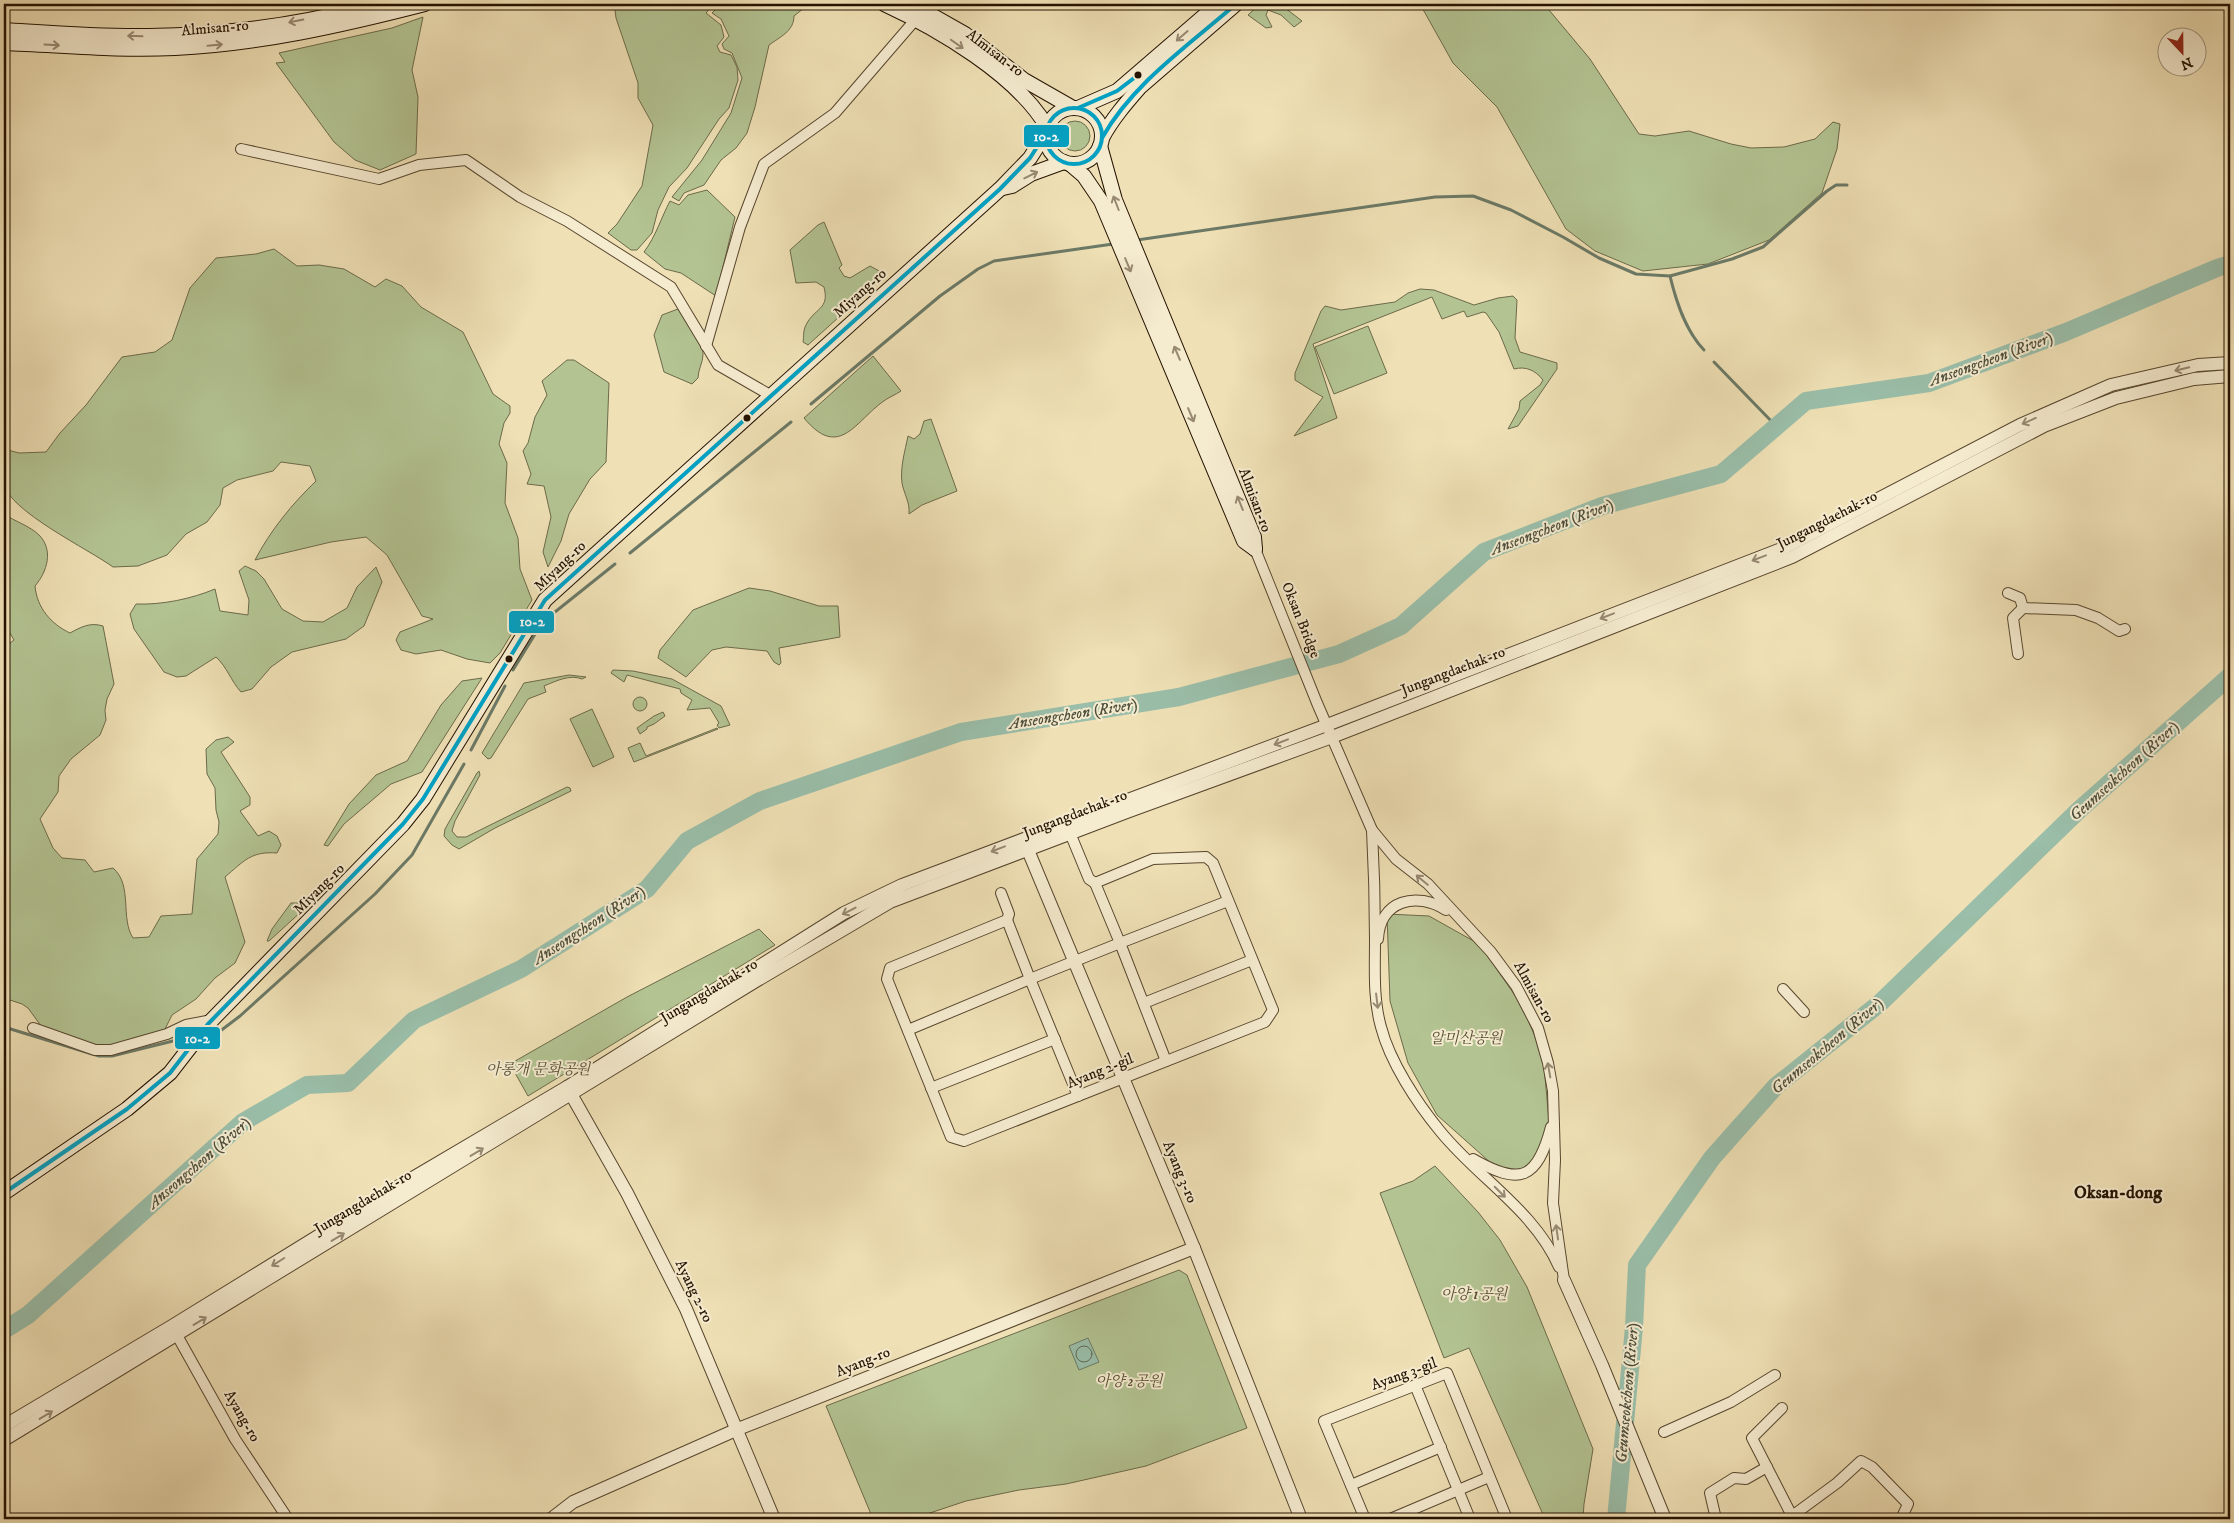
<svg xmlns="http://www.w3.org/2000/svg" width="2234" height="1523" font-family="'IM FELL DW Pica','Noto Serif KR',serif">
	<style>
		.green { fill: #b3c392; stroke: #6c6a4a }
		.water { fill: #9abea9; stroke: #6b7966 }
		.lines { fill: none; stroke-linecap: round; stroke-linejoin: round }
		.shore { stroke: #5f6855; stroke-width: 1 }
		.stream { stroke: #6b7966; stroke-width: 3 }
		.river { stroke: #9abea9; stroke-width: 18 }
		.minor-casing { stroke: #57462e; stroke-width: 12 }
		.tertiary-casing { stroke: #57462e; stroke-width: 14 }
		.secondary-casing { stroke: #241201; stroke-width: 16 }
		.minor { stroke: #f5ebcf; stroke-width: 10 }
		.tertiary { stroke: #f5ebcf; stroke-width: 12 }
		.secondary { stroke: #f5ebcf; stroke-width: 14 }
		.bus-1-casing { stroke: #f5ebcf; stroke-width: 8 }
		.bus-1 { stroke: #02a1c4; stroke-width: 4 }
		.oneway { stroke: #978972 }
		.bus-dot { fill: #241201; stroke: #f5ebcf; stroke-width: 2 }
		.labels { text-anchor: middle; dominant-baseline: central; stroke-width: 4; stroke-linejoin: round; paint-order: stroke }
		.street-label { font-size: 15px; fill: #241201; stroke: #f5ebcf }
		.park-label { font-size: 15px; font-style: italic; fill: #565034; stroke: #f5ebcf }
		.water-label { font-size: 16px; font-style: italic; fill: #4d4e3c; stroke: #f5ebcf }
		.quarter-label { font-size: 18px; font-weight: bold; fill: #241201; stroke: #f5ebcf }
		.line-badge { stroke: #f5ebcf; stroke-width: 2 }
		.badge-label { font-size: 14px; text-anchor: middle; font-weight: bold; fill: #fff }
	</style>
	<rect width="100%" height="100%" fill="#efe0b5"/>
	<filter id="stains"><feTurbulence type="fractalNoise" baseFrequency=".004" numOctaves="4"/><feColorMatrix values="0 0 0 0 .2 0 0 0 0 .09 0 0 0 0 .02 0 0 0 .5 -.17"/></filter>
	<radialGradient id="worn" r=".72"><stop offset=".6" stop-color="#630" stop-opacity="0"/><stop offset="1" stop-color="#630" stop-opacity=".3"/></radialGradient>
	<!-- green -->
	<g class="green">
		<path d="M601,4h113l-8,9 15,12 3,12 -7,9 3,6 11,3 6,12 1,13 -9,28 -10,11 -32,49 -18,19 -11,23 -6,23 -15,17h-6l-23,-17 9,-9 25,-38 11,-61 -15,-27v-15l-22,-65 -1,-8 -5,-6z"/>
		<path d="M721,4h88l-15,12c0,15 -14,21 -25,29l-14,62 -8,26 -11,15 -15,12 -17,25 -20,8 -5,8 -7,-4 30,-37 29,-47 11,-35 -10,-25 -8,-4 -2,-5 7,-8 -8,-17 -9,-6z"/>
		<path d="M1260,4h20l22,17 -8,6 -13,-12 -13,-5 -2,5 6,12 -6,1 -18,-13z"/>
		<path d="M1420,4h124l46,55 49,75 16,2 34,-5 42,13 20,4 33,-1 31,-8 18,-17 7,2 -3,25 -15,44 -53,47 -61,24 -65,7 -48,-20 -29,-22 -69,-122 -44,-44z"/>
		<path d="M423,17l-11,53 6,27 -2,57 -36,16 -25,-10 -21,-18 -58,-79 9,-1 -6,-9 113,-25z"/>
		<circle cx="1075" cy="136" r="15"/>
		<path d="M707,190l28,27 -19,79 -35,-23 -16,-4 -21,-17c12,-16 17,-34 26,-51l9,4 9,-10z"/>
		<path d="M824,222l18,43 -3,3 5,8 6,2 20,-12 13,7 -2,6 -73,66 -5,-3c1,-6 0,-12 3,-17 8,-17 24,-15 18,-38l-8,-5 -20,1 -6,-33 28,-25z"/>
		<path d="M274,249l23,17 22,-1 25,4 31,18 11,-8 16,7 19,21 42,25 30,62 17,12v7l-6,10 -5,21 8,19 -2,40 13,35 2,31 12,31 -32,53 -10,10 -23,-4 -26,-9 -25,4 -15,-4 -5,-10 4,-8 33,-13 -11,-3 -35,-61 -21,-18 -35,5 -76,18c15,-29 37,-56 61,-79l-6,-15 -29,-4 -8,9 -36,9 -14,8 -3,17 -13,17 -21,12 -19,21 -29,11 -25,1c-23,-17 -104,-56 -109,-83 -2,-11 0,-24 0,-35l15,4 27,-1 14,-19 26,-28 36,-48 33,-5 17,-12 18,-52 26,-30 40,-4z"/>
		<path d="M1420,289l14,1 40,15 24,-7 15,-2 4,4 -2,38 5,14 37,11v6l-39,57 -10,3 11,-20 1,-8 20,-16 3,-5c-8,-10 -17,-14 -29,-11l-15,-37 -13,-19 -3,-1 -16,5 -3,-6 -22,8 -10,-22 -119,47 24,74 -43,18 29,-39c-10,-5 -18,-11 -28,-17v-7l26,-62 4,-5 16,4 54,-8 13,-9z"/>
		<path d="M678,309c6,10 26,35 25,46 0,7 -5,15 -5,23l-6,6 -28,-12 -10,-37 8,-20z"/>
		<path d="M1368,326l19,47 -53,21 -19,-47z"/>
		<path d="M873,356l28,35c-6,4 -14,7 -20,12 -27,21 -43,56 -77,15z"/>
		<path d="M567,360h7l35,23 -3,79 -16,17 -21,35 -8,27 -13,26 -5,-15 8,-35 -7,-31 -17,-2 4,-10 -8,-23 5,-8 7,-26 12,-22 -5,-14z"/>
		<path d="M931,419l26,72 -35,14 -13,9c1,-12 -5,-20 -7,-31 -2,-16 3,-32 6,-47l6,3 6,-5 4,-13z"/>
		<path d="M4,514c10,7 26,12 35,21 15,15 8,37 -4,51 2,22 16,38 35,47 11,-6 20,-11 33,-7l11,58 -7,15 -2,11 1,10 -6,15 -29,24 -12,17 -1,16 -18,27 13,29 9,10 23,2 9,12 19,-4c20,17 7,50 20,70l16,-1 12,-21 31,-2 5,-55 21,-25 1,-12 -3,-12 -1,-22 -8,-14 -1,-25 10,-9 12,-3 6,5 -13,10 29,45v8l-10,6 18,25 11,-5 8,5 4,9 -4,8c-26,-2 -33,8 -52,24l20,65 -10,21 -20,15 -19,21 -24,16 -9,18 -55,16 -64,-19 -16,-22 -6,-4 -18,-6v-283l2,-2v-4h-2v-61l10,-8 -10,-17z"/>
		<path d="M245,566l11,5 8,8 18,30 21,12 20,1 24,-14 10,-21 19,-20 6,15 -18,44 -18,13 -54,13 -21,15 -19,22 -11,3c-10,-11 -14,-25 -25,-35l-30,19 -9,1 -13,-5 -30,-43 -4,-15 6,-10c26,1 55,-5 79,-15l5,22 28,4 1,-15 -10,-29z"/>
		<path d="M749,588l21,3 49,15h19l2,31 -61,11 2,15 -2,2 -5,-3 -7,-11 -41,-4 -14,3 -26,27 -28,-19 2,-8 33,-40z"/>
		<path d="M613,670l20,1 39,8 49,27 9,19 -11,3 -2,-3 2,-2 -9,-15 -23,2 5,-10 -11,-7 -1,-4 -53,-14 -3,7 -13,-9z"/>
		<path d="M569,675l17,2 -4,2c-12,-5 -26,2 -38,7l2,6 -18,7 -37,59 -3,1 -6,-6 42,-70z"/>
		<path d="M482,678l-60,94 -31,12 -47,40 -16,22 -4,-1 25,-41 27,-29 31,-14 34,-56 21,-24z"/>
		<circle cx="640" cy="704" r="7"/>
		<path d="M592,709l22,48 -21,10 -23,-48z"/>
		<path d="M663,712l2,4 -11,8 -7,3v2l-7,5 -3,-6 17,-12z"/>
		<path d="M717,728l1,1 -84,33 -6,-14 12,-5 6,13z"/>
		<path d="M479,771l1,4 -25,46 -3,10 5,6h9l101,-50 3,1 1,3 -76,37 -36,21 -7,-4 -8,-9 1,-7 32,-56z"/>
		<path d="M291,903h8l4,7 -34,31h-2l5,-12z"/>
		<path d="M1387,914l42,2 50,28 42,60 22,51 8,88 -21,26 -29,3 -64,-57 -29,-52 -18,-62z"/>
		<path d="M759,929l16,16 -247,151 -18,-32 117,-67z"/>
		<path d="M1435,1166l43,46 22,28 27,47 66,162 -9,55 -1,15h-38l-76,-171 -25,10 -64,-165 33,-12z"/>
		<path d="M1179,1270l8,5 60,153 -101,38 -80,18 -47,6 -53,11 -54,18h-39l-47,-113z"/>
	</g>
	<!-- water -->
	<path class="water" d="M1088,1338l11,24 -20,8 -10,-24z"/>
	<g class="lines">
		<!-- shore -->
		<circle class="shore" cx="1084" cy="1354" r="8"/>
		<!-- stream -->
		<g class="stream">
			<path d="M1137,240l298,-43 38,-1 38,14 52,27 36,21 37,16 34,2 62,-17 31,-12 64,-56 9,-6h11"/>
			<path d="M1670,276c6,25 15,54 34,74"/>
			<path d="M1714,362l62,64"/>
			<path d="M811,404l129,-108 38,-27 16,-8 119,-17"/>
			<path d="M630,553l161,-131"/>
			<path d="M513,670l24,-39 13,-15 65,-52"/>
			<path d="M471,750l34,-64"/>
			<path d="M4,1027l95,29h13l69,-17h10"/>
			<path d="M203,1038h8l29,-22 135,-122 37,-39 52,-91"/>
		</g>
		<!-- river -->
		<g class="river">
			<path d="M4,1330l24,-15 215,-193 64,-37 41,-2 66,-63 107,-51 126,-80 40,-48 73,-40 201,-69 218,-35 160,-43 62,-28 83,-74 118,-46 119,-32 85,-73 123,-18 137,-51 151,-64 13,-4"/>
			<path d="M1616,1519l18,-192 3,-62 75,-107 64,-72 104,-83 199,-193 151,-134"/>
		</g>
		<!-- minor casing -->
		<g class="minor-casing">
			<g id="minor">
				<path d="M241,149l138,30 40,-14 47,-5 54,37 47,24 104,66 47,78 52,30"/>
				<path d="M706,346l34,-119 24,-63 71,-51 81,-94"/>
				<path d="M1255,549l62,154 55,127 24,29 32,25 63,68 25,34 22,42 10,35 5,28 2,69 -2,43 11,77"/>
				<path d="M2008,593l12,5 3,10 53,2 22,8 21,13 6,-2"/>
				<path d="M2018,654l-5,-36 10,-10"/>
				<path d="M1372,830c2,37 3,73 3,110 0,28 -2,59 6,87 9,35 36,76 59,104 38,47 95,80 119,136"/>
				<path d="M1070,833l19,46 6,4"/>
				<path d="M1206,857l7,6 60,147 -8,12 -301,119 -13,-4 -64,-158 3,-11 117,-48 23,59 90,-36 -25,-60 58,-24z"/>
				<path d="M1001,893l8,21 -2,6"/>
				<path d="M1378,939c2,-39 39,-48 68,-29"/>
				<path d="M1783,989l21,23"/>
				<path d="M1144,1003l108,-43"/>
				<path d="M33,1028l62,22h16l56,-16 19,-9 26,-5"/>
				<path d="M908,1030l122,-51 48,117"/>
				<path d="M1166,1061l-46,-118 108,-42"/>
				<path d="M931,1088l124,-49"/>
				<path d="M1473,1159c47,27 64,21 78,-32"/>
				<path d="M174,1330l61,109 53,80"/>
				<path d="M1415,1385l55,134"/>
				<path d="M1782,1408l-30,30 40,78"/>
				<path d="M1664,1432l67,-30 44,-27"/>
				<path d="M1351,1485l90,-38"/>
				<path d="M1365,1519l-41,-98 123,-48 60,146"/>
				<path d="M1390,1519l99,-42"/>
				<path d="M1716,1519l-6,-26 24,-15 12,1 21,-12"/>
				<path d="M1788,1519l49,-36 24,-22 11,6 36,37 -7,15"/>
			</g>
		</g>
		<!-- tertiary casing -->
		<g class="tertiary-casing">
			<g id="tertiary">
				<path d="M1025,843l169,405 107,271"/>
				<path d="M567,1087l60,106 59,116 88,210"/>
				<path d="M1564,1280l38,85 63,154"/>
				<path d="M4,1426l168,-100 232,-143 163,-96 277,-174 58,-28 425,-160 457,-177 236,-123 91,-40 87,-20 32,-2"/>
				<path d="M4,1440l752,-459 134,-79 237,-90 205,-75 460,-180 252,-131 72,-28 78,-19 36,-3"/>
				<path d="M551,1519l22,-17 165,-73 456,-181"/>
			</g>
		</g>
		<!-- secondary casing -->
		<g class="secondary-casing">
			<g id="secondary">
				<path d="M884,4c54,25 133,71 163,123"/>
				<path d="M912,4l53,30 59,46 49,28"/>
				<path d="M4,30c48,3 96,7 145,6 76,-1 155,-12 229,-32"/>
				<path d="M4,43c56,2 114,8 171,5 85,-4 168,-23 250,-44"/>
				<path d="M1078,108l39,-17 101,-87"/>
				<circle cx="1074" cy="136" r="28"/>
				<path d="M1102,138c10,-19 24,-35 38,-51l96,-83"/>
				<path d="M1100,146l15,54 139,337 1,12"/>
				<path d="M1070,164l14,12 17,25 143,340 11,8"/>
				<path d="M1003,188l9,-2 19,-12 33,-12"/>
				<path d="M4,1193l123,-84 43,-36 38,-49 195,-200 20,-25 122,-199 455,-411 30,-31 16,-25"/>
			</g>
		</g>
		<!-- minor -->
		<use href="#minor" class="minor"/>
		<!-- tertiary -->
		<use href="#tertiary" class="tertiary"/>
		<!-- secondary -->
		<use href="#secondary" class="secondary"/>
		<!-- bus-1 casing -->
		<g class="bus-1-casing">
			<g id="bus-1">
				<path d="M1078,108l39,-17 21,-16"/>
				<circle cx="1074" cy="136" r="28"/>
				<path d="M1102,138c31,-55 87,-93 134,-134"/>
				<path d="M4,1193l123,-84 43,-36 38,-49 195,-200 20,-25 122,-199 455,-411 30,-31 16,-25"/>
			</g>
		</g>
		<!-- bus-1 -->
		<use href="#bus-1" class="bus-1"/>
	</g>
	<!-- one-way arrows -->
	<defs><path id="oneway-shaft" d="M-6 0H5M1.5-3L5.5 0L1.5 3" fill="none" stroke-width="1.6" stroke-linecap="round" stroke-linejoin="round" transform="scale(1.25)"/></defs>
	<g class="oneway">
		<use href="#oneway-shaft" transform="translate(296 21) rotate(169)"/>
		<use href="#oneway-shaft" transform="translate(135 36) rotate(-178)"/>
		<use href="#oneway-shaft" transform="translate(1182 36) rotate(139)"/>
		<use href="#oneway-shaft" transform="translate(957 44) rotate(35)"/>
		<use href="#oneway-shaft" transform="translate(52 45) rotate(3)"/>
		<use href="#oneway-shaft" transform="translate(215 45) rotate(-5)"/>
		<use href="#oneway-shaft" transform="translate(1031 175) rotate(-26)"/>
		<use href="#oneway-shaft" transform="translate(1116 203) rotate(-111)"/>
		<use href="#oneway-shaft" transform="translate(1128 265) rotate(67)"/>
		<use href="#oneway-shaft" transform="translate(1177 353) rotate(-113)"/>
		<use href="#oneway-shaft" transform="translate(2182 369) rotate(166)"/>
		<use href="#oneway-shaft" transform="translate(1191 415) rotate(67)"/>
		<use href="#oneway-shaft" transform="translate(2029 421) rotate(156)"/>
		<use href="#oneway-shaft" transform="translate(1240 503) rotate(-112)"/>
		<use href="#oneway-shaft" transform="translate(1759 558) rotate(159)"/>
		<use href="#oneway-shaft" transform="translate(1607 616) rotate(159)"/>
		<use href="#oneway-shaft" transform="translate(1281 742) rotate(159)"/>
		<use href="#oneway-shaft" transform="translate(998 849) rotate(159)"/>
		<use href="#oneway-shaft" transform="translate(1422 880) rotate(-140)"/>
		<use href="#oneway-shaft" transform="translate(849 911) rotate(153)"/>
		<use href="#oneway-shaft" transform="translate(1377 1001) rotate(83)"/>
		<use href="#oneway-shaft" transform="translate(1549 1070) rotate(-100)"/>
		<use href="#oneway-shaft" transform="translate(477 1152) rotate(-31)"/>
		<use href="#oneway-shaft" transform="translate(1500 1192) rotate(45)"/>
		<use href="#oneway-shaft" transform="translate(1557 1232) rotate(-98)"/>
		<use href="#oneway-shaft" transform="translate(338 1237) rotate(-31)"/>
		<use href="#oneway-shaft" transform="translate(278 1262) rotate(148)"/>
		<use href="#oneway-shaft" transform="translate(200 1321) rotate(-31)"/>
		<use href="#oneway-shaft" transform="translate(46 1415) rotate(-31)"/>
	</g>
	<!-- markers -->
	<g class="bus-dot">
		<circle cx="1138" cy="75" r="4.5"/>
		<circle cx="747" cy="418" r="4.5"/>
		<circle cx="509" cy="659" r="4.5"/>
	</g>
	<g class="labels">
		<!-- street labels -->
		<g class="street-label">
			<text transform="translate(215 28) rotate(-5)">Almisan-ro</text>
			<text transform="translate(995 53) rotate(37)">Almisan-ro</text>
			<text transform="translate(860 293) rotate(-42)">Miyang-ro</text>
			<text transform="translate(1255 500) rotate(69)">Almisan-ro</text>
			<text transform="translate(1827 520) rotate(-27)">Jungangdaehak-ro</text>
			<text transform="translate(560 566) rotate(-44)">Miyang-ro</text>
			<text transform="translate(1301 620) rotate(68)">Oksan Bridge</text>
			<text transform="translate(1453 671) rotate(-21)">Jungangdaehak-ro</text>
			<text transform="translate(1075 814) rotate(-21)">Jungangdaehak-ro</text>
			<text transform="translate(319 889) rotate(-45)">Miyang-ro</text>
			<text transform="translate(709 991) rotate(-31)">Jungangdaehak-ro</text>
			<text transform="translate(1534 992) rotate(61)">Almisan-ro</text>
			<text transform="translate(1100 1071) rotate(-22)">Ayang 2-gil</text>
			<text transform="translate(1180 1172) rotate(67)">Ayang 3-ro</text>
			<text transform="translate(363 1202) rotate(-31)">Jungangdaehak-ro</text>
			<text transform="translate(694 1291) rotate(64)">Ayang 2-ro</text>
			<text transform="translate(863 1362) rotate(-22)">Ayang-ro</text>
			<text transform="translate(1404 1374) rotate(-20)">Ayang 3-gil</text>
			<text transform="translate(242 1416) rotate(60)">Ayang-ro</text>
		</g>
		<!-- park labels -->
		<g class="park-label">
			<text x="1466" y="1038">알미산공원</text>
			<text x="538" y="1069">아롱개 문화공원</text>
			<text x="1474" y="1294">아양 1공원</text>
			<text x="1129" y="1381">아양 2공원</text>
		</g>
		<!-- water labels -->
		<g class="water-label">
			<text transform="translate(1991 359) rotate(-20)">Anseongcheon (River)</text>
			<text transform="translate(1552 527) rotate(-21)">Anseongcheon (River)</text>
			<text transform="translate(1073 714) rotate(-9)">Anseongcheon (River)</text>
			<text transform="translate(2124 771) rotate(-42)">Geumseokcheon (River)</text>
			<text transform="translate(589 925) rotate(-33)">Anseongcheon (River)</text>
			<text transform="translate(1827 1046) rotate(-40)">Geumseokcheon (River)</text>
			<text transform="translate(199 1163) rotate(-41)">Anseongcheon (River)</text>
			<text transform="translate(1627 1393) rotate(-85)">Geumseokcheon (River)</text>
		</g>
		<!-- quarter labels -->
		<g class="quarter-label">
			<text x="2118" y="1193">Oksan-dong</text>
		</g>
	</g>
	<g class="line-badge">
		<rect x="1023" y="124" width="47" height="24" rx="5" fill="#02a1c4"/>
		<rect x="508" y="610" width="47" height="24" rx="5" fill="#02a1c4"/>
		<rect x="174" y="1026" width="47" height="24" rx="5" fill="#02a1c4"/>
	</g>
	<g class="badge-label">
		<text x="1046" y="141">10-2</text>
		<text x="532" y="626">10-2</text>
		<text x="197" y="1043">10-2</text>
	</g>
	<!-- margin -->
	<rect width="2234" height="1523" fill="none" stroke="#efe0b5" stroke-width="20"/>
	<rect x="5" y="5" width="2224" height="1513" fill="none" stroke="#241201" stroke-width="2.5"/>
	<rect x="10" y="10" width="2214" height="1503" fill="none" stroke="#241201"/>
	<!-- north arrow -->
	<g transform="translate(2182 52) rotate(158)"><circle r="24" fill="#f5ebcf" stroke="#a1947d"/>
	<path d="M0-4L9 19L0 12L-9 19Z" fill="#8f2418"/>
	<text y="-8" font-size="14" font-weight="bold" text-anchor="middle" fill="#241201">N</text>
	</g>
	<rect width="100%" height="100%" filter="url(#stains)"/>
	<rect width="100%" height="100%" fill="url(#worn)"/>
</svg>
